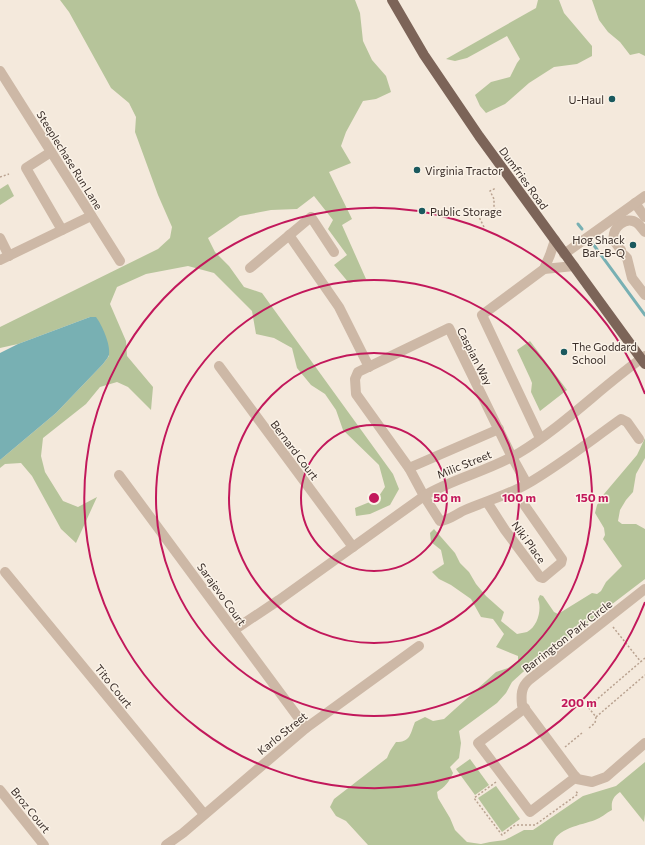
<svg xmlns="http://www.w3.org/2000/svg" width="645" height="845" font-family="Commissioner,sans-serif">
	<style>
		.green { fill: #b6c49a }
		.water { fill: #78b0b3 }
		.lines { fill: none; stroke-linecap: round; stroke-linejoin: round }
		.stream { stroke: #78b0b3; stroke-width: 3 }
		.path { stroke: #b9a290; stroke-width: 1.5; stroke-dasharray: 2 2; stroke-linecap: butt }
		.minor { stroke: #cdb8a6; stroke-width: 10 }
		.major { stroke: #7c6458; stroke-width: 10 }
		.ring { fill: none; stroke: #c2185b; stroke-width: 2 }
		.poi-dot { fill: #1a595e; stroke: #fbf3e8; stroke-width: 1.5 }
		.labels { text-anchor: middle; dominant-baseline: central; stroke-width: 3; stroke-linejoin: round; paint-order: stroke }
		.poi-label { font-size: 11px; fill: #392d28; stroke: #fbf3e8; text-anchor: start }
		.street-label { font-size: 11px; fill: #392d28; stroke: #fbf3e8 }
		.centre { fill: #c2185b; stroke: #fbf3e8; stroke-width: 2 }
		.ring-label { font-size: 12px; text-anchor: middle; font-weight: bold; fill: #c2185b; stroke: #fbf3e8; stroke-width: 3; stroke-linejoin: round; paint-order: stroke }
	</style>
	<rect width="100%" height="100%" fill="#f4e9dc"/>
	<!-- green -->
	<g class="green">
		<path d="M60,0h295l5,13 3,28 9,19 14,16 5,16 -15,7 -13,2 -17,31 -5,14 10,17 -22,9 23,47 -10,6 24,54 -17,4 -15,-18 13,-10 -19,-26 5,-9 -19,-24 -17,13 -26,1 -31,6 -32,22 7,14 14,14 15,21 18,6 131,181 6,15 -9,16 -20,9 -14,2 -1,-8 22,-9 8,-12 -6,-22 -36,-35 -7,-20 -11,-16 -14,-9 -14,-17 -5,-20 -18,-10 -18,-4 -4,-23 -38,-38 -26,-7 -42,8 -29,13 -7,17 16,37 1,15 26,31 -2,23 -23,-23 -11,-5 -17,5 -14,17 -43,34 -2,18 4,16 18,29 15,6 19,-10 -21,46 -15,-14 -29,-53 -11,-13 -16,1 -5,4v-8l56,-47 47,-49 6,-8 -1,-8 -18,-31 -72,27 -18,4v-21l158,-78 12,-11 2,-11 -14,-32 -23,-63 1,-15 -7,-14 -18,-15 -42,-76z"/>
		<path d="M538,0h21l5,13 28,33v10l-15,8 -23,3 -25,16 -24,21 -19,9 -6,-7 -5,-11 16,-13 19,-5 7,-14 3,-4 -13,-23 -40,22 -12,3 -9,-2 90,-51z"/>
		<path d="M592,0h53v56l-6,-3 -9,2 -10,-13 -12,-10 -9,-12z"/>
		<path d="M8,184l6,12 -14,9v-16z"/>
		<path d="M530,341l37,49 -27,21 -9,-19 1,-9 -2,-5 -13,-28z"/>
		<path d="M645,438v20l-9,16 -3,18 -7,8 -6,10 -2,11 4,3h14l9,5v50l-122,93 -11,10 -6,11 -9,10 -38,28 2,12 -2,15 -9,9 3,6c-4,9 -8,14 -16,19l1,6 12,20 5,12 12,12 14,2 9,-2 15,-2 19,-10h9l50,-34 33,-10 29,-24v52l-1,8 -24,-30c-7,5 -9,9 -8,18 -6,3 -11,8 -17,10 -13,5 -40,8 -42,25h-185l-22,-24 -10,-5 -6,-9 4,-8 53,-41 3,-7 6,-9c15,0 14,-8 19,-20l10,-5 8,4 11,-2 52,-47 12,-4 10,-7v-5l-22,-9 8,-13 -11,-15 -12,-2 -10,-18 -20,-14 -12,-6 -7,-7 12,-8 -3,-14 -10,-8 -1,-9 4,-4 21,24 5,10 9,9 7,12 10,12 18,16 -3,9 16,13c3,-1 7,-1 10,-2 11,-6 15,-23 11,-33l2,-4 3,1 11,16 4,2 34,-21 5,1 4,-3 5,-9 16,-16 -19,-27 2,-4 -1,-7 -9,-15 2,-8 7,-11 33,-39z"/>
		<path d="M470,759l19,26 -14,10 -19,-26z"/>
		<path d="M496,786l24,33 -18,13 -24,-34z"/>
	</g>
	<!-- water -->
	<path class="water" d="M90,317h6c6,8 15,28 13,38 -1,3 -4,6 -6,9l-47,49 -56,47v-107l18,-9z"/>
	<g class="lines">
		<!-- stream -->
		<g class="stream">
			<path d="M578,224l4,5"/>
			<path d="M593,244l52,71"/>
		</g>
		<!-- path -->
		<g class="path">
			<path d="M0,177l9,-3"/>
			<path d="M484,227l-6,-12 12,-6 3,4 3,-2 -2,-5v-7l-4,-8 6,-3"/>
			<path d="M613,627l28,35"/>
			<path d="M645,658l-57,49 8,10 49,-42"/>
			<path d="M589,728l6,-5 1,-6"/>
			<path d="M565,747l17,-14"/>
			<path d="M496,782l-22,16 28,37 13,-10h20l43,-31 -3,-4"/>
		</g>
		<!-- minor -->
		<g class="minor">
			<path d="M0,71l120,190"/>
			<path d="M51,152l-25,16 36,62"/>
			<path d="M635,203l10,14"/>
			<path d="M289,235l50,72 30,60"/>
			<path d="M0,238l9,18"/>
			<path d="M621,250c-2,-3 -6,-7 -7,-10 -3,-12 12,-25 23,-17 3,2 5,6 8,9"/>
			<path d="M564,254l81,-58"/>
			<path d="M624,255l3,3 5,20 13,17"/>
			<path d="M0,260l91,-44"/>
			<path d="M250,268l61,-51 23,35"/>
			<path d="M544,269l30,-3"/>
			<path d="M219,366l134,181"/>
			<path d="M540,438l-58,-123 62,-46 6,-14 5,-15"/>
			<path d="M409,468l90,-39"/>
			<path d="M119,475l187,253"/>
			<path d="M527,484l-15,-27 -63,-129 -91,44 -3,7 1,15 53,74 15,28 16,25c8,0 18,-8 25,-11 21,-9 43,-15 62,-26 33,-19 63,-43 94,-65l6,3 12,17"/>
			<path d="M487,502l18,28 35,47 3,1 18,-15 1,-4 -37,-53"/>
			<path d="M5,572l199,242"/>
			<path d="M645,589l-116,91c-8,7 -8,15 -7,25l55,74 15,3 14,-5 39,-34"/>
			<path d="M234,630l45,-30 145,-104c30,-18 65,-25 95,-43 45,-27 83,-67 126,-97"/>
			<path d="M525,708l-47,35 52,69 46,-35"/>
			<path d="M0,790l44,55"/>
			<path d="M166,845l17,-12 123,-105 113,-82"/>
		</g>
		<!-- major -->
		<path class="major" d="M392,0l32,55 55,81 166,228"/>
	</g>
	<!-- distance rings -->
	<g class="ring">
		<circle cx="374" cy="498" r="73"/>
		<circle cx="374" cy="498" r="145"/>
		<circle cx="374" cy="498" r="218"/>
		<path d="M645 602A290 290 0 1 1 645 394"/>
	</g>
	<!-- markers -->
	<g class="poi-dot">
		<circle cx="612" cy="99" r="4"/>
		<circle cx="417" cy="170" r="4"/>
		<circle cx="422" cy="211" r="4"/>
		<circle cx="633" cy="245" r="4"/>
		<circle cx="564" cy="352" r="4"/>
	</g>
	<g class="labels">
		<!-- poi labels -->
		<g class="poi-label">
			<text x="604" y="99" text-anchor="end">U-Haul</text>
			<text x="425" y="170">Virginia Tractor</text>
			<text x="430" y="211">Public Storage</text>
			<text x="625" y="239" text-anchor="end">Hog Shack<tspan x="625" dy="13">Bar-B-Q</tspan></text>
			<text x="572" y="346">The Goddard<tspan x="572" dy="13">School</tspan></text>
		</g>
		<!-- street labels -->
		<g class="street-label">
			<text transform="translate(70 160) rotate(58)">Steeplechase Run Lane</text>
			<text transform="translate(524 178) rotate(54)">Dumfries Road</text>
			<text transform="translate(475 356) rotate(63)">Caspian Way</text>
			<text transform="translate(295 450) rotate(53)">Bernard Court</text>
			<text transform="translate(464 464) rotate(-22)">Milic Street</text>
			<text transform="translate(529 542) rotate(54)">Niki Place</text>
			<text transform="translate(222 594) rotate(54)">Sarajevo Court</text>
			<text transform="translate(567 636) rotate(-38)">Barrington Park Circle</text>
			<text transform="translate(114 686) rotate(51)">Tito Court</text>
			<text transform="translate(282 733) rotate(-39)">Karlo Street</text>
			<text transform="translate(31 810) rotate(51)">Broz Court</text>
		</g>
	</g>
	<circle cx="374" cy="498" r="6" class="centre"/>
	<g class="ring-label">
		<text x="447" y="502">50 m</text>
		<text x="519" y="502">100 m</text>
		<text x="592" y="502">150 m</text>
		<text x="579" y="707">200 m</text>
	</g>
</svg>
